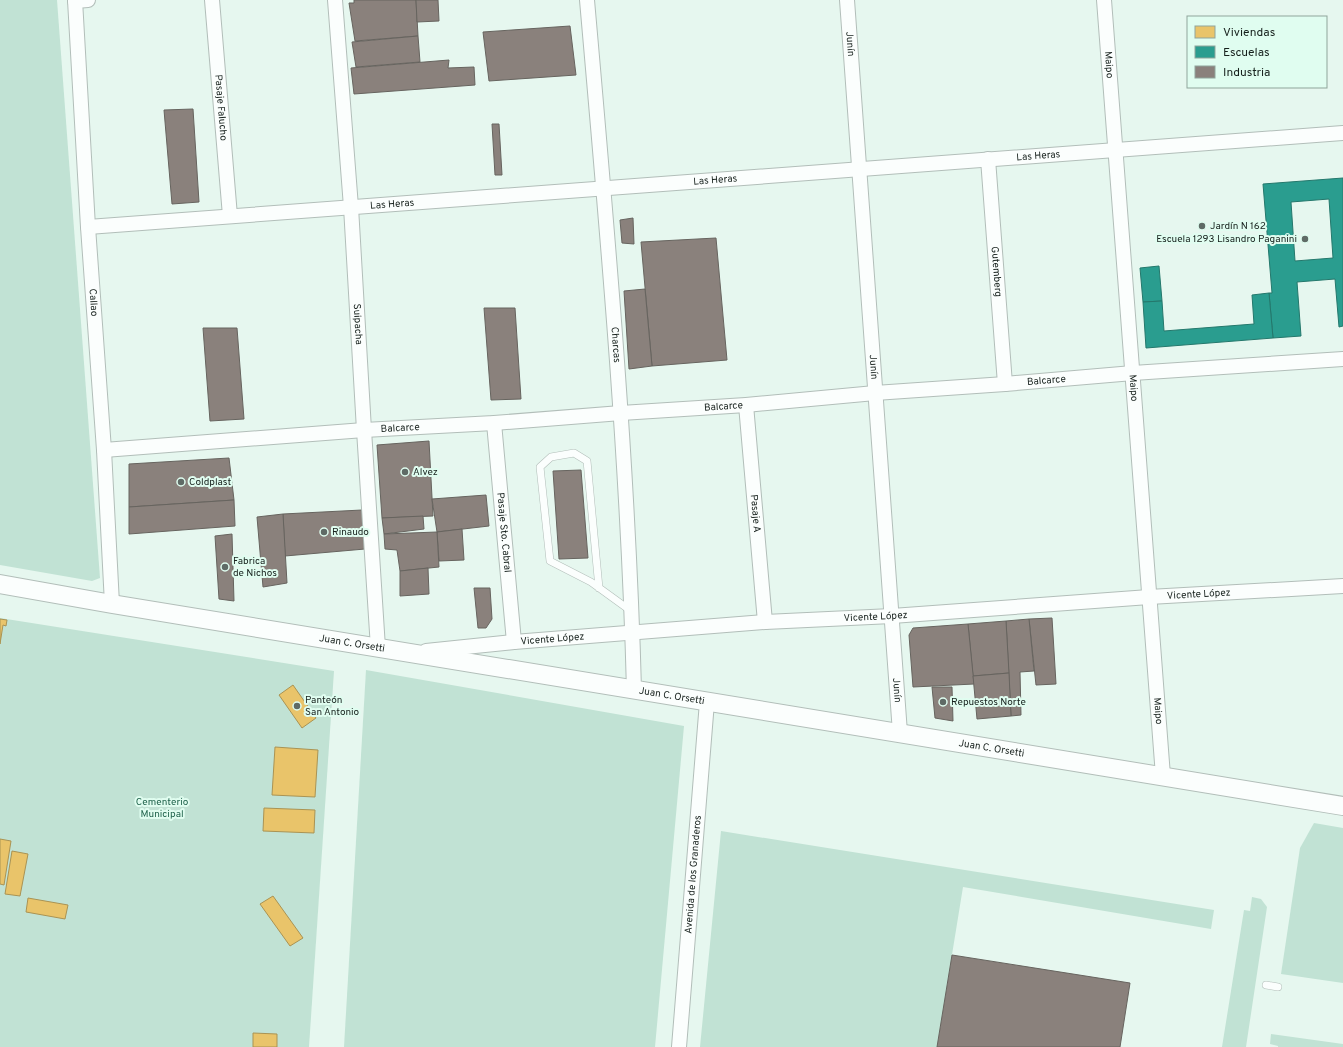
<svg xmlns="http://www.w3.org/2000/svg" width="1343" height="1047" font-family="Overpass,sans-serif">
	<style>
		.green { fill: #c1e2d4 }
		.homes { fill: #e9c46a; stroke: #aa9353 }
		.schools { fill: #2a9d8f; stroke: #24786c; fill-rule: evenodd }
		.industry { fill: #8a817c; stroke: #67645f }
		.lines { fill: none; stroke-linecap: round; stroke-linejoin: round }
		.service-casing { stroke: #b2beb9; stroke-width: 8 }
		.minor-casing { stroke: #b2beb9; stroke-width: 16 }
		.tertiary-casing { stroke: #b2beb9; stroke-width: 20 }
		.service { stroke: #fbfefd; stroke-width: 7 }
		.minor { stroke: #fbfefd; stroke-width: 14 }
		.tertiary { stroke: #fbfefd; stroke-width: 18 }
		.poi-dot { fill: #5f6b66; stroke: #e0fdf0; stroke-width: 1.5 }
		.labels { text-anchor: middle; dominant-baseline: central; stroke-width: 4; stroke-linejoin: round; paint-order: stroke }
		.street-label { font-size: 10px; fill: #16201c; stroke: #e0fdf0 }
		.poi-label { font-size: 10px; fill: #16201c; stroke: #e0fdf0; text-anchor: start }
		.park-label { font-size: 10px; fill: #20634c; stroke: #e0fdf0 }
	</style>
	<rect width="100%" height="100%" fill="#e6f7ef"/>
	<!-- green -->
	<g class="green">
		<path d="M0,0h57l43,578 -8,3 -92,-16z"/>
		<path d="M0,618l334,53 -25,376h-309z"/>
		<path d="M366,670l318,56 -29,321h-311z"/>
		<path d="M1314,823l29,5v155l-62,-9 19,-126z"/>
		<path d="M721,831l493,79 -3,19 -248,-42 -26,160h-237z"/>
		<path d="M1252,897l9,2 6,8 -21,140h-24l22,-137 6,1z"/>
		<path d="M1271,1034l72,10v3h-65v-1l-8,-2z"/>
	</g>
	<!-- homes -->
	<g class="homes">
		<path d="M0,619l7,1 -1,6 -3,-1 -3,19z"/>
		<path d="M293,685l23,33 -14,10 -23,-33z"/>
		<path d="M275,747l43,3 -3,47 -43,-2z"/>
		<path d="M264,808l51,2 -1,23 -51,-2z"/>
		<path d="M0,839l11,2 -7,44 -4,-1z"/>
		<path d="M12,851l16,3 -8,42 -15,-2z"/>
		<path d="M273,896l30,42 -13,8 -30,-42z"/>
		<path d="M28,898l40,7 -3,14 -39,-7z"/>
		<path d="M253,1033l24,1v13h-24z"/>
	</g>
	<!-- schools -->
	<g class="schools">
		<path d="M1343,178v148l-4,1 -4,-48 -38,3 4,54 -28,2 -4,-45h3l-9,-109zM1329,199l4,59 -38,3 -4,-59z"/>
		<path d="M1159,266l3,35 -19,1 -3,-34z"/>
		<path d="M1269,293l4,45 -127,10 -3,-46 19,-1 2,30 90,-7 -2,-29z"/>
	</g>
	<!-- industry -->
	<g class="industry">
		<path d="M354,0h62l2,36 -63,5 -6,-38h5z"/>
		<path d="M416,0h22l1,21 -22,1z"/>
		<path d="M570,26l6,49 -87,6 -6,-49z"/>
		<path d="M418,36l2,26 -64,5 -4,-25z"/>
		<path d="M449,60l-1,8 26,-1 1,18 -121,9 -3,-26z"/>
		<path d="M193,109l6,93 -27,2 -8,-94z"/>
		<path d="M492,124h7l3,51h-7z"/>
		<path d="M633,218l1,26 -12,-1 -2,-23z"/>
		<path d="M716,238l11,122 -75,6 -11,-124z"/>
		<path d="M645,289l7,77 -23,3 -5,-78z"/>
		<path d="M484,308h31l6,91 -30,1z"/>
		<path d="M203,328h34l7,91 -34,2z"/>
		<path d="M429,441l4,75 -51,2 -5,-73z"/>
		<path d="M229,458l5,42 -105,7v-43z"/>
		<path d="M581,470l7,88 -29,1 -6,-88z"/>
		<path d="M486,495l3,31 -52,6 -5,-33z"/>
		<path d="M234,500l1,26 -106,8v-27z"/>
		<path d="M362,510l3,39 -80,7 -2,-42z"/>
		<path d="M283,514l4,69 -24,4 -6,-70z"/>
		<path d="M423,516l1,13 -40,5 -2,-16z"/>
		<path d="M462,529l2,31 -25,1 -2,-29z"/>
		<path d="M437,532l2,35 -39,4 -3,-21 -12,-1 -1,-15z"/>
		<path d="M232,534l2,67 -15,-2 -4,-63z"/>
		<path d="M428,568l1,26 -29,2v-25z"/>
		<path d="M474,588h16l2,31 -6,9h-8z"/>
		<path d="M1052,618l4,66 -20,1 -7,-66z"/>
		<path d="M1029,619l5,52 -14,1 1,43 -10,1 -5,-95z"/>
		<path d="M1006,621l3,52 -36,3 -5,-52z"/>
		<path d="M968,624l6,60 -61,3 -4,-52 4,-7z"/>
		<path d="M1009,673l2,43 -34,3 -4,-43z"/>
		<path d="M932,687h20l1,34 -18,-3z"/>
		<path d="M952,955l178,28 -10,64h-183z"/>
	</g>
	<g class="lines">
		<!-- service casing -->
		<g class="service-casing">
			<g id="service">
				<path d="M599,588l-12,-127 -13,-8 -23,4 -11,10 10,94 41,21 40,29"/>
				<path d="M1266,985l12,2"/>
			</g>
		</g>
		<!-- minor casing -->
		<g class="minor-casing">
			<g id="minor">
				<path id="s1" d="M75,0l13,227 16,223 8,154"/>
				<path id="s2" d="M212,0l18,216"/>
				<path id="s3" d="M335,0l16,207 13,223 14,218"/>
				<path id="s4" d="M587,0c20,229 41,459 47,690"/>
				<path id="s5" d="M847,0l53,733"/>
				<path id="s6" d="M1104,0l59,776"/>
				<path d="M75,1l13,-1"/>
				<path id="s7" d="M988,159l17,225"/>
				<path id="s8" d="M88,227l1255,-94"/>
				<path id="s9" d="M746,405l19,217"/>
				<path id="s10" d="M494,423l20,219"/>
				<path id="s11" d="M104,450l260,-20 130,-7 127,-10 125,-8 129,-12 130,-9 128,-11 210,-14"/>
				<path id="s12" d="M426,651l88,-9 251,-20 127,-6 257,-19 194,-11"/>
				<path id="s13" d="M679,1047l28,-345"/>
			</g>
		</g>
		<!-- tertiary casing -->
		<g class="tertiary-casing">
			<g id="tertiary">
				<path id="s14" d="M0,584l112,20 1231,202"/>
			</g>
		</g>
		<!-- service -->
		<use href="#service" class="service"/>
		<!-- minor -->
		<use href="#minor" class="minor"/>
		<!-- tertiary -->
		<use href="#tertiary" class="tertiary"/>
	</g>
	<!-- markers -->
	<g class="poi-dot">
		<circle cx="1202" cy="226" r="4"/>
		<circle cx="1305" cy="239" r="4"/>
		<circle cx="405" cy="472" r="4"/>
		<circle cx="181" cy="482" r="4"/>
		<circle cx="324" cy="532" r="4"/>
		<circle cx="225" cy="567" r="4"/>
		<circle cx="943" cy="702" r="4"/>
		<circle cx="297" cy="706" r="4"/>
	</g>
	<g class="labels">
		<!-- street labels -->
		<g class="street-label">
			<text stroke="none"><textPath href="#s5" startOffset="44">Junín</textPath></text>
			<text stroke="none"><textPath href="#s6" startOffset="65">Maipo</textPath></text>
			<text stroke="none"><textPath href="#s2" startOffset="108">Pasaje Falucho</textPath></text>
			<text stroke="none"><textPath href="#s8" startOffset="953">Las Heras</textPath></text>
			<text stroke="none"><textPath href="#s8" startOffset="629">Las Heras</textPath></text>
			<text stroke="none"><textPath href="#s8" startOffset="305">Las Heras</textPath></text>
			<text stroke="none"><textPath href="#s7" startOffset="113">Gutemberg</textPath></text>
			<text stroke="none"><textPath href="#s1" startOffset="303">Callao</textPath></text>
			<text stroke="none"><textPath href="#s3" startOffset="325">Suipacha</textPath></text>
			<text stroke="none"><textPath href="#s4" startOffset="346">Charcas</textPath></text>
			<text stroke="none"><textPath href="#s5" startOffset="368">Junín</textPath></text>
			<text stroke="none"><textPath href="#s11" startOffset="945">Balcarce</textPath></text>
			<text stroke="none"><textPath href="#s6" startOffset="389">Maipo</textPath></text>
			<text stroke="none"><textPath href="#s11" startOffset="621">Balcarce</textPath></text>
			<text stroke="none"><textPath href="#s11" startOffset="297">Balcarce</textPath></text>
			<text stroke="none"><textPath href="#s9" startOffset="109">Pasaje A</textPath></text>
			<text stroke="none"><textPath href="#s10" startOffset="110">Pasaje Sto. Cabral</textPath></text>
			<text stroke="none"><textPath href="#s12" startOffset="775">Vicente López</textPath></text>
			<text stroke="none"><textPath href="#s12" startOffset="451">Vicente López</textPath></text>
			<text stroke="none"><textPath href="#s12" startOffset="127">Vicente López</textPath></text>
			<text stroke="none"><textPath href="#s14" startOffset="357">Juan C. Orsetti</textPath></text>
			<text stroke="none"><textPath href="#s5" startOffset="692">Junín</textPath></text>
			<text stroke="none"><textPath href="#s14" startOffset="681">Juan C. Orsetti</textPath></text>
			<text stroke="none"><textPath href="#s6" startOffset="713">Maipo</textPath></text>
			<text stroke="none"><textPath href="#s14" startOffset="1005">Juan C. Orsetti</textPath></text>
			<text stroke="none"><textPath href="#s13" startOffset="173">Avenida de los Granaderos</textPath></text>
		</g>
		<!-- poi labels -->
		<g class="poi-label">
			<text x="1210" y="226">Jardín N 162</text>
			<text x="1297" y="239" text-anchor="end">Escuela 1293 Lisandro Paganini</text>
			<text x="413" y="472">Alvez</text>
			<text x="189" y="482">Coldplast</text>
			<text x="332" y="532">Rinaudo</text>
			<text x="233" y="561">Fabrica<tspan x="233" dy="12">de Nichos</tspan></text>
			<text x="305" y="700">Panteón<tspan x="305" dy="12">San Antonio</tspan></text>
			<text x="951" y="702">Repuestos Norte</text>
		</g>
		<!-- park labels -->
		<g class="park-label">
			<text x="162" y="802">Cementerio<tspan x="162" dy="12">Municipal</tspan></text>
		</g>
	</g>
	<!-- legend -->
	<rect x="1187" y="16" width="140" height="72" fill="#e0fdf0" stroke="#8fa59b"/>
	<rect x="1195" y="26" width="20" height="12" fill="#e9c46a" stroke="#8fa59b"/>
	<text x="1223" y="36" font-size="12" fill="#16201c">Viviendas</text>
	<rect x="1195" y="46" width="20" height="12" fill="#2a9d8f" stroke="#8fa59b"/>
	<text x="1223" y="56" font-size="12" fill="#16201c">Escuelas</text>
	<rect x="1195" y="66" width="20" height="12" fill="#8a817c" stroke="#8fa59b"/>
	<text x="1223" y="76" font-size="12" fill="#16201c">Industria</text>
</svg>
